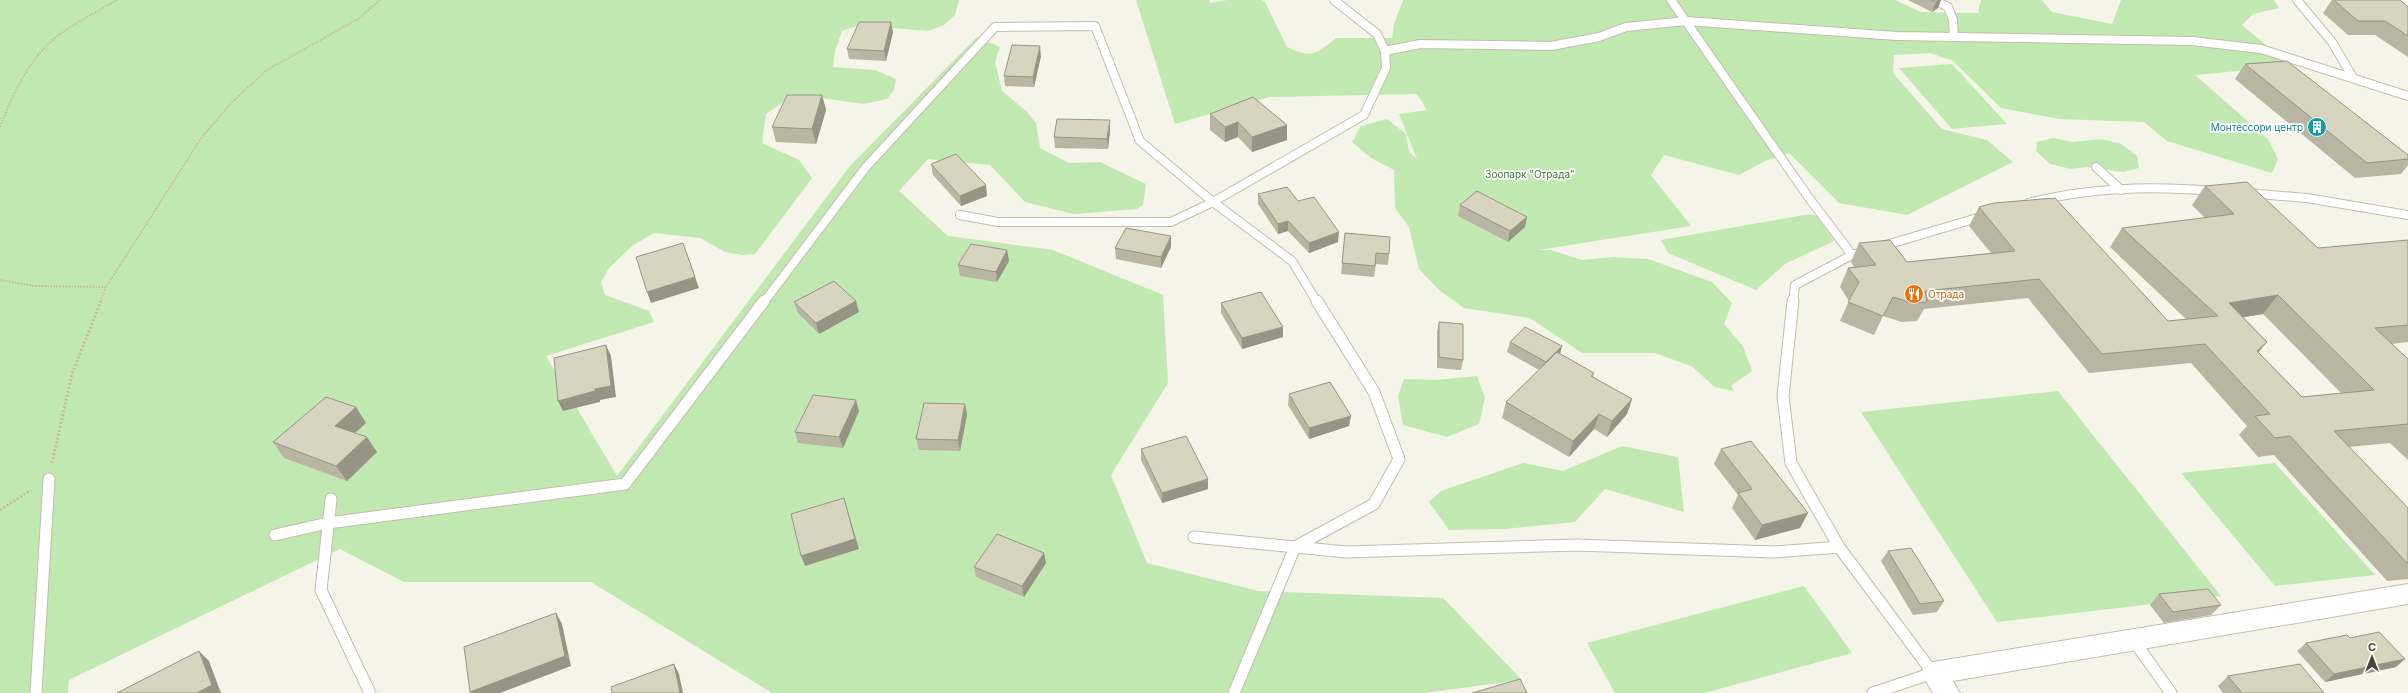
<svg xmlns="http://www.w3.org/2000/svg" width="2408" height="693" font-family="Inter,sans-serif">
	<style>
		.green { fill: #c2e8b2 }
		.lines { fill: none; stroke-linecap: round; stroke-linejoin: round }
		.lane-far1-casing { stroke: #c0beac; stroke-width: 10 }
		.lane-casing { stroke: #c0beac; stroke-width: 13 }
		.street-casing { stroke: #c0beac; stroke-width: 2 }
		.path-far1 { stroke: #c2be9d; stroke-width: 2; stroke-dasharray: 1.5 1.5; stroke-linecap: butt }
		.path { stroke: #c2be9d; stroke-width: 3; stroke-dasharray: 2 2; stroke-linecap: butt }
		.lane-far1 { stroke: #fff; stroke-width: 8 }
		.lane { stroke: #fff; stroke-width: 11 }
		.street { fill: #fff; fill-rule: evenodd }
		.wall { fill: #b8b5a3; fill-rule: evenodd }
		.shaded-wall { fill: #969485 }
		.building { fill: #d6d3be; stroke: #969485; fill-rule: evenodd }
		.labels { text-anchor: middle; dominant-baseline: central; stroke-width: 3.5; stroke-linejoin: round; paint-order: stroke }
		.culture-label { font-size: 10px; fill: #0d838f; stroke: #fff; text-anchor: end }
		.park-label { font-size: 10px; fill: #337b2a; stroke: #fff }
		.food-label { font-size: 10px; fill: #c56008; stroke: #fff; text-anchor: start }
	</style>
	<rect width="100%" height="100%" fill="#f4f4e9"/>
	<!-- green -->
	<g class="green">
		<path d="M0,0h959l-4,15 -11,10 -16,6 -68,-6 -18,6 -7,20 -2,16 42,3 21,9 -2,11 -7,9 -23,5 -43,-6 -35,2 -20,14 -4,29 37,17 13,18 -57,76 -12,1 -18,-3 -25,-14 -46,-5 -22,13 -23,22 -8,14 4,13 44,16 5,11 -108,34 71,120 233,-310 127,-129 23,10 -5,15 7,29 24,20 10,12 4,25 29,15 31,-1 46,22 -3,21 -6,4 -63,5 -49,-12 -35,-37 -62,-6 -29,32 49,45 105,14 110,45 5,88 -57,92 36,88 111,28 185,7 79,82 -99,13h-651l-181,-111h-187l-64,-33 -271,131 -1,13h-68z"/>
		<path d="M1136,0h73l2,3 16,-3h35l3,2 22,45c25,12 29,7 49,-9h56l2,-14 9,-24h492l26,12 57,1 3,-13h61l10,12 60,12 9,-24h153l5,8 -26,6 -11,11 49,41 -96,9 73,64 10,20 -6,14 -105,-32 -23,-19 -85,-3 -58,-11 -48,-47 -23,-8 -36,2 -1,18 49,56 45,11 26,22 -106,53 -68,-12 -50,-50 -24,8 -26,14 -75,-20 -13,20 40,51 -153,24h13l31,10 32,-3 34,2 64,23 20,21 -8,21 19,22 9,25 -21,15 3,5 -19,-4 -24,-21 -36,-13h-73l-52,-35 -66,-10 -25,-18 -20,-21 -10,-42 -14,-19 -1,-38 -23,-12 -19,-16 9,-16 26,-7 19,15 3,18 8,7 -18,-45 28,-4 -10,-16 -148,3 -94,27z"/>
		<path d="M1952,64l55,60 -55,5 -53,-61z"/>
		<path d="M2053,138l20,4 29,-3 19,5 16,12 2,12 -16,4 -36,-5 -16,2 -21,-5 -14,-13 1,-9z"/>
		<path d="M1810,214l7,2 17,25 -49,23 -29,26 -88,-37 -7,-13z"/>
		<path d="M1477,376l8,22 -6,26 -32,13 -44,-12 -5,-29 6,-17 31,1z"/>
		<path d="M2058,391l163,205 -224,26 -136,-210z"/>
		<path d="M1622,446l56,11 6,55 -79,-23 -30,33 -70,7 -56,1 -20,-28 12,-11 82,-28 40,8z"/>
		<path d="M2275,463l100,112 -100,11 -94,-113z"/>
		<path d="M1804,586l48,67 -148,40h-89l-28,-50z"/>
	</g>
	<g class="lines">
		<!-- lane-far1 casing -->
		<g class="lane-far1-casing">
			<g id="lane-far1">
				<path d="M1671,0l138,198 43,57"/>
				<path d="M1934,0l14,7 5,13 1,17"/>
				<path d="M2297,0l35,42 20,34"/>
				<path d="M1385,51l35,-7 131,2 48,-9 27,-10 60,-6 211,15 295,5 69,8 147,47"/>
				<path d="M2096,167l25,23"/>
				<path d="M2246,193l61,5 101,17"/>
				<path d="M2028,203c62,-16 123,-17 186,-12"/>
				<path d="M960,215l38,7h173l42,-20 151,-87 22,-47 -1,-17 -8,-17 -43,-34"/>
				<path d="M764,302l102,-135 129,-140 100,-1 45,115 73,61 79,59 25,41"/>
				<path d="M1793,302l2,-17 57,-30 132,-39"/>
			</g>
		</g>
		<!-- lane casing -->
		<g class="lane-casing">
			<g id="lane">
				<path d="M1793,301l-10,95 8,67 48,84 94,126 -60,20"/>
				<path d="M331,499l-10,91 49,103"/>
				<path d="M275,535l53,-12 297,-39 139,-183"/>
				<path d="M1194,537l152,15 231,-7 197,7 65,-5"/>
				<path d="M2134,641l37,52"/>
				<path d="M36,693l13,-214"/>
				<path d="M1234,693l61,-146 79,-43 25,-45 -25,-67 -57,-91"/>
			</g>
		</g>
		<!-- street casing -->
		<g class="street-casing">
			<path id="street" d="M2408,584v20l-455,77 7,12h-27l-12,-20 3,-8 9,-3z"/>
		</g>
		<!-- path-far1 -->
		<g class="path-far1">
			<path d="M0,127c13,-33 28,-67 56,-90 19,-15 41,-25 61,-37"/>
			<path d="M0,280l36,6 70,1"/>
			<path d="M100,302l6,-15 96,-150 30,-35 35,-32 91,-51 22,-19"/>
		</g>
		<!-- path -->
		<g class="path">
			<path d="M52,463l20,-89 29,-73"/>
			<path d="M0,510l31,-20"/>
		</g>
		<!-- lane-far1 -->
		<use href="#lane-far1" class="lane-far1"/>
		<!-- lane -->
		<use href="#lane" class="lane"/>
		<!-- street -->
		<use href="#street" class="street"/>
	</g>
	<!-- wall -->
	<g class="wall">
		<path d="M1908,0h33l-3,8 -6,4z"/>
		<path d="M2332,0h68l8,7v50l-33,-22h-27l-25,-22z"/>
		<path d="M893,32l-7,29 -37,-2 -2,-10z"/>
		<path d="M1041,56l-7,31 -29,-1 -1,-10z"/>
		<path d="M2245,64l163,91v10l-7,9 -46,4 -120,-99z"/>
		<path d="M822,95l4,15 -10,34 -40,-2 -4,-15z"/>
		<path d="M1253,97l34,43 -35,12 -14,-15 -13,5 -15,-12v-16z"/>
		<path d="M1110,131l-2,18 -53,-1 -1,-11z"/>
		<path d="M931,164l56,32 -26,10 -28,-31z"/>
		<path d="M2205,186l113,62 90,-8v102l-16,2 16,15v101l-18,-17 -41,4 59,61v71l-21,2 -113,-126 -16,2 -19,-22 8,-9 -56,-63 -102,10 -61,-75 -104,11 -7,12 -15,1 -19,-6 -9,19 -34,-14 9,-20 -9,-14 8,-19 6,-1 -3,-5 8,-19 48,19 84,-9 -22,-27 10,-19 189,114 18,-2 -76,-72 12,-19 83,-10 -13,-13zM2263,314l78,79 -39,4 -44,-45 9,-10 -24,-25z"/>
		<path d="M1258,194l40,7 40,41 -29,11 -21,-22 -10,3 -20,-30z"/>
		<path d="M1460,205l65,22 -17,15 -50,-26z"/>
		<path d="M1345,233l44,21 -1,11 -12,-1 -2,13 -33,-3z"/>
		<path d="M1171,247l-10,21 -45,-9 -1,-11z"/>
		<path d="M1007,250l2,11 -12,21 -37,-6 -2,-11z"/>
		<path d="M794,302l65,10 -40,22 -21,-21z"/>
		<path d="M1221,303l62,34 -41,12 -21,-36z"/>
		<path d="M1439,322l24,38 -2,10 -24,-2v-36z"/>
		<path d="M1510,342l52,4 -2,8 34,19 -1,4 39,22 -5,15 -20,23 -13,-8 -25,28 -67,-39 4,-16 33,-32 -32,-18z"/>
		<path d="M1289,394l60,32 -40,13 -21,-34z"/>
		<path d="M965,404l2,11 -7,36 -41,-1 -3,-11z"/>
		<path d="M859,411l-16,37 -45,-5 -3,-11z"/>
		<path d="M366,423l-11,10 22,19 -30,29 -63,-23 -11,-16z"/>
		<path d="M1141,449l67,40 -46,14 -21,-43z"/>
		<path d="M1721,449l79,79 -45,12 -23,-32 6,-13 -24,-31z"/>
		<path d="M1888,551l56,50 -7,11 -24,3 -32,-54z"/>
		<path d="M1044,553l2,10 -22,34 -48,-20 -2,-10z"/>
		<path d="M2159,594l62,11 -10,10 -47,8 -14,-18z"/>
		<path d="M2350,638l46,29 -71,15 -28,-31 9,-8z"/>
		<path d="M2228,676l96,17h-101l-5,-7z"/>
	</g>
	<!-- shaded-wall -->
	<g class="shaded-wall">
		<path d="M1939,0h2l-3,8 -6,4 4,-10z"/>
		<path d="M891,22l2,10 -7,29 -2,-10z"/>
		<path d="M1040,46l1,10 -7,31 -1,-10z"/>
		<path d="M822,95l4,15 -10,34 -4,-15z"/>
		<path d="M1110,120v11l-2,18 -1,-10z"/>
		<path d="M1238,122v15l-13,5v-15z"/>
		<path d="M1287,125v15l-35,12v-15z"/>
		<path d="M986,185l1,11 -26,10 -1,-10z"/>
		<path d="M1527,217l-2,10 -17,15 2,-11z"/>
		<path d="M1288,221v10l-10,3v-10z"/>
		<path d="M1339,232l-1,10 -29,11v-10z"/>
		<path d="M1171,236v11l-10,21v-11z"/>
		<path d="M683,243l16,45 -48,15 -4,-11z"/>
		<path d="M1007,250l2,11 -12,21 -1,-10z"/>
		<path d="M2278,295l-15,19 -48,8 14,-19z"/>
		<path d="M856,301l3,11 -40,22 -3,-11z"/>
		<path d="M1283,327v10l-41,12v-11z"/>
		<path d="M2267,342l-16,19 6,-10z"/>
		<path d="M606,345l5,11 5,41 -16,3v2l-37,9 -5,-10 37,-12z"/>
		<path d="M1562,346l-3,11 -16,15 3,-10z"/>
		<path d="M1632,399l-5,15 -20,23 5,-16z"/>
		<path d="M856,400l3,11 -16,37 -4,-11z"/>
		<path d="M965,404l2,11 -7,36 -2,-11z"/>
		<path d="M356,407l10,16 -20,18 -11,-15z"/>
		<path d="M1599,414l-5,15 -25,28 4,-16z"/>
		<path d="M1351,416l-2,10 -40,13v-11z"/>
		<path d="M367,437l10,15 -30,29 -11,-15z"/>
		<path d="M1208,479v10l-46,14v-10z"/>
		<path d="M844,498l15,51 -54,17 -4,-10z"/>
		<path d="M1808,513l-8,15 -45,12 7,-15z"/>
		<path d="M1044,553l2,10 -22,34 -2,-11z"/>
		<path d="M556,613l6,11 9,42 -71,27h-29l-1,-1z"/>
		<path d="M199,651l10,10 12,32h-24z"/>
		<path d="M2405,659l-9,8 -71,15 9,-8z"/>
		<path d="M674,664l5,10 4,19h-3z"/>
	</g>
	<!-- building -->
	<g class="building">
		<path d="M1932,0h7l-3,2z"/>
		<path d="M2334,0h66l8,7v29l-23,-15h-27z"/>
		<path d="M859,22h32l-7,29 -37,-2z"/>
		<path d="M1012,45l28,1 -7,31 -29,-1z"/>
		<path d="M2287,61l121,94v4l-41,4 -122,-99z"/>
		<path d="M787,95h35l-10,34 -40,-2z"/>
		<path d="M1253,97l34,28 -35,12 -14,-15 -13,5 -15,-13z"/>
		<path d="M1057,119l53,1 -3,19 -53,-2z"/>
		<path d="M956,154l30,31 -26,11 -29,-32z"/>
		<path d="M2247,182l71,66 90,-8v85l-33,3 33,31v65l-74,7 74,77v54l-1,1 -117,-127 -15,2 -20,-22 15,-2 -65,-70 -103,10 -63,-75 -114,12 2,11 -15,1 -19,-6 -10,19 -35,-14 11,-20 -11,-14 28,-3 -17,-22 31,-3 17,22 108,-11 -36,-44 15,-4 61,-5 113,123 50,-5 -96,-88 112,-14 -29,-28zM2278,295l96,95 -72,7 -45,-46 10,-9 -38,-39z"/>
		<path d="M1287,187l11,14 16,-4 25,35 -30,11 -21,-22 -10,3 -20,-30z"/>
		<path d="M1477,191l50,26 -17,14 -50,-26z"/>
		<path d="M1126,228l45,8 -10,21 -46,-9z"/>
		<path d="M1345,233l45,4 -1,17 -13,-1 -1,13 -33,-3z"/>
		<path d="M683,243l12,34 -48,15 -11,-35z"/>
		<path d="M971,244l36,6 -11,22 -38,-7z"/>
		<path d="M834,281l22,20 -40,22 -22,-21z"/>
		<path d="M1261,292l22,35 -41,11 -21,-35z"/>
		<path d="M1439,322l24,2v36l-24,-3z"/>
		<path d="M1525,327l37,19 -16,16 -36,-20z"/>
		<path d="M606,345l5,41 -16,3v2l-37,10 -4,-43z"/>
		<path d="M1557,352l37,21 -3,3 41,23 -20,22 -13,-7 -26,27 -67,-39z"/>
		<path d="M1330,382l21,34 -42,12 -20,-34z"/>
		<path d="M813,395l43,5 -17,37 -44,-5z"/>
		<path d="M326,397l30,10 -21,19 32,11 -31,29 -63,-24z"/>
		<path d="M924,403l41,1 -7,36 -42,-1z"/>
		<path d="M1186,436l22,43 -46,14 -21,-44z"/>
		<path d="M1751,441l57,72 -46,12 -24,-32 14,-4 -31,-40z"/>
		<path d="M844,498l11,41 -54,17 -10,-42z"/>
		<path d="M997,534l47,19 -22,33 -48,-19z"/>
		<path d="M1911,548l33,53 -24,3 -32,-53z"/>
		<path d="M2208,589l13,16 -48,7 -14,-18z"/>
		<path d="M556,613l9,43 -95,36 -6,-45z"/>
		<path d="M2379,632l26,27 -71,15 -28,-31 41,-8 3,3z"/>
		<path d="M199,651l13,34 -15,8h-80z"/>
		<path d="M674,664l6,29h-68l-1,-6z"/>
		<path d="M2300,664l24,29h-82l-14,-17z"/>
		<path d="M1520,679l7,14h-55z"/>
	</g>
	<!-- icons -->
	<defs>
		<g id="building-disc" transform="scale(1)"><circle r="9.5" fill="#0f9aa8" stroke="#fff"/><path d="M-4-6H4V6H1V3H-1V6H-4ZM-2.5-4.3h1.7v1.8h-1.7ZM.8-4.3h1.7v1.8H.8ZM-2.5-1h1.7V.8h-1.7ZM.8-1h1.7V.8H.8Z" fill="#fff"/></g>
		<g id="restaurant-disc" transform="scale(1)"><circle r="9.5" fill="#e8710a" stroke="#fff"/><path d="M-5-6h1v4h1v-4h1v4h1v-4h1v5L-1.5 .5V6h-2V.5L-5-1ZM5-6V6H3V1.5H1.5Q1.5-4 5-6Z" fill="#fff"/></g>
	</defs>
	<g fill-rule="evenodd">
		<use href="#building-disc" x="2317" y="127"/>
		<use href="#restaurant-disc" x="1914" y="294"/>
	</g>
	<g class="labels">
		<!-- culture labels -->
		<g class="culture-label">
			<text x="2303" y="127">Монтессори центр</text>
		</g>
		<!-- park labels -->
		<g class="park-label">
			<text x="1530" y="174">Зоопарк "Отрада"</text>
		</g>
		<!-- food labels -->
		<g class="food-label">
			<text x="1928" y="294">Отрада</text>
		</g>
	</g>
	<!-- north arrow -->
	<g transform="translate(2372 657)" stroke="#ffffff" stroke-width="3" paint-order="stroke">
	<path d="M0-3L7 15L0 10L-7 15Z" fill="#484637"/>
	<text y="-6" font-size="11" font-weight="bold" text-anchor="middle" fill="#484637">С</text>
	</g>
</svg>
